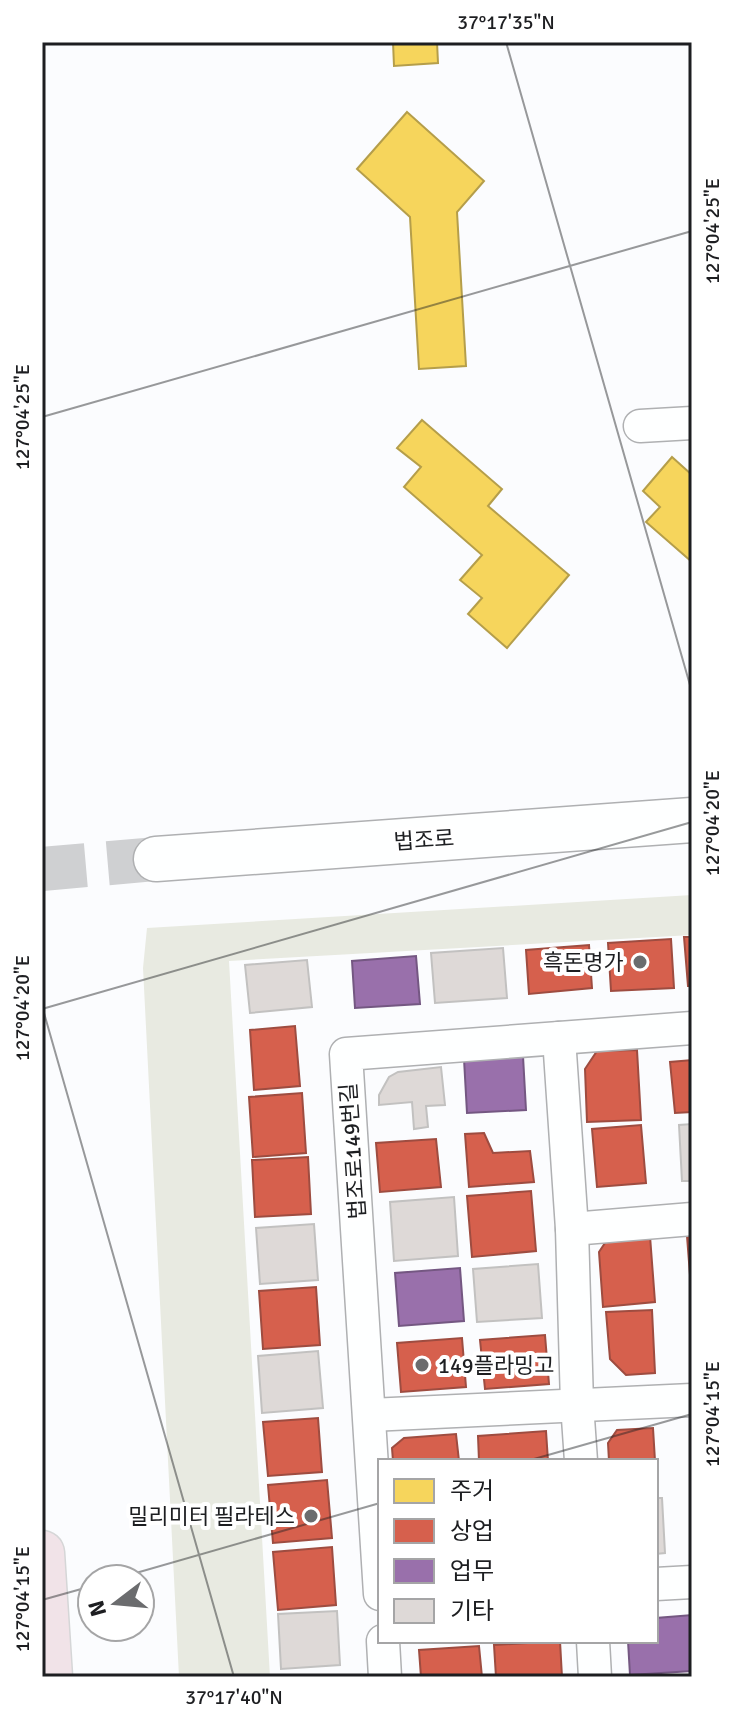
<svg xmlns="http://www.w3.org/2000/svg" width="734" height="1719" font-family="Signika,'Noto Sans KR',sans-serif">
	<style>
		.green { fill: #e8eae1 }
		.homes { fill: #f6d55c; stroke: #b59e4a; stroke-width: 2 }
		.shops { fill: #d6604d; stroke: #9e4c40; stroke-width: 2 }
		.offices { fill: #9970ab; stroke: #745782; stroke-width: 2 }
		.building { fill: #ded9d7; stroke: #c2c1c0; stroke-width: 2 }
		.lines { fill: none; stroke-linecap: round; stroke-linejoin: round }
		.secondary-tunnel { stroke: #cfd0d2; stroke-width: 44; stroke-dasharray: 44 22; stroke-linecap: butt }
		.street-casing { stroke: #afb0b2; stroke-width: 35 }
		.secondary-casing { stroke: #afb0b2; stroke-width: 47 }
		.highway-casing { stroke: #d5d6d7; stroke-width: 47 }
		.street { stroke: #feffff; stroke-width: 32 }
		.secondary { stroke: #feffff; stroke-width: 44 }
		.highway { stroke: #f1e3e8; stroke-width: 44 }
		.ticks { fill: none; stroke: #1d1e21; stroke-width: 2; stroke-opacity: 0.45 }
		.poi-dot { fill: #6b6c6e; stroke: #fff; stroke-width: 3 }
		.labels { text-anchor: middle; dominant-baseline: central; stroke-width: 8; stroke-linejoin: round; paint-order: stroke }
		.street-label { font-size: 22px; fill: #1d1e21; stroke: #fff }
		.poi-label { font-size: 22px; fill: #1d1e21; stroke: #fff; text-anchor: end }
		.neatline { fill: none; stroke: #1d1e21; stroke-width: 3 }
		.ticks-label { font-size: 20px; text-anchor: middle; fill: #1d1e21 }
	</style>
	<rect width="100%" height="100%" fill="#fbfcfe"/>
	<!-- green -->
	<path class="green" d="M692,895v40l-463,26 41,716h-91l-36,-709 4,-40z"/>
	<!-- homes -->
	<g class="homes">
		<path d="M393,42h44l1,21 -44,3z"/>
		<path d="M407,112l77,69 -27,31 9,154 -47,3 -9,-152 -53,-48z"/>
		<path d="M422,420l80,69 -14,17 81,69 -62,73 -39,-34 14,-16 -22,-18 22,-25 -78,-68 17,-20 -24,-19z"/>
		<path d="M672,457l20,18v87l-46,-40 14,-15 -17,-16z"/>
	</g>
	<!-- shops -->
	<g class="shops">
		<path d="M684,937h8v49h-4z"/>
		<path d="M671,939l3,49 -63,3 -3,-48z"/>
		<path d="M589,945l3,43 -63,6 -3,-44z"/>
		<path d="M295,1026l5,60 -46,4 -4,-60z"/>
		<path d="M637,1050l4,70 -54,2 -2,-53 12,-18z"/>
		<path d="M692,1060v52l-17,1 -5,-51z"/>
		<path d="M302,1093l4,60 -53,4 -4,-60z"/>
		<path d="M641,1125l5,58 -49,4 -5,-58z"/>
		<path d="M484,1133l9,20 37,-2 4,31 -65,5 -4,-53z"/>
		<path d="M436,1139l5,48 -61,5 -4,-49z"/>
		<path d="M308,1157l3,57 -56,3 -3,-57z"/>
		<path d="M531,1191l5,60 -64,6 -5,-61z"/>
		<path d="M650,1236l5,66 -52,5 -4,-55 8,-12z"/>
		<path d="M687,1236h5v65z"/>
		<path d="M316,1287l4,58 -57,4 -4,-58z"/>
		<path d="M652,1310l3,63 -29,2 -16,-16 -4,-47z"/>
		<path d="M545,1335l4,49 -64,5 -5,-49z"/>
		<path d="M462,1338l4,49 -65,5 -4,-49z"/>
		<path d="M318,1418l4,54 -54,4 -5,-54z"/>
		<path d="M653,1428l2,33h-46l-1,-18 9,-13z"/>
		<path d="M546,1431l2,30h-69l-1,-25z"/>
		<path d="M456,1434l3,27h-66l-1,-13 12,-10z"/>
		<path d="M327,1480l5,58 -59,5 -5,-58z"/>
		<path d="M332,1547l4,58 -58,5 -5,-58z"/>
		<path d="M560,1641l2,36h-66l-2,-32z"/>
		<path d="M479,1646l3,31h-61l-2,-27z"/>
	</g>
	<!-- offices -->
	<g class="offices">
		<path d="M416,956l4,48 -65,4 -3,-47z"/>
		<path d="M523,1056l3,54 -59,3 -3,-54z"/>
		<path d="M460,1268l4,53 -65,5 -4,-53z"/>
		<path d="M692,1615v56l-62,4 -2,-34h28v-23z"/>
	</g>
	<!-- building -->
	<g class="building">
		<path d="M503,948l4,50 -72,5 -4,-50z"/>
		<path d="M307,960l5,47 -62,6 -5,-48z"/>
		<path d="M441,1067l4,38 -19,1 2,21 -14,2 -2,-27 -33,3v-10l10,-18 9,-5z"/>
		<path d="M692,1124v57h-10l-3,-56z"/>
		<path d="M454,1197l4,59 -64,5 -4,-59z"/>
		<path d="M314,1224l4,56 -58,4 -4,-56z"/>
		<path d="M538,1264l4,54 -65,4 -4,-53z"/>
		<path d="M318,1351l5,57 -61,5 -4,-57z"/>
		<path d="M656,1498h6l3,55 -9,1z"/>
		<path d="M337,1611l3,54 -59,4 -3,-55z"/>
	</g>
	<g class="lines">
		<!-- secondary-tunnel -->
		<path class="secondary-tunnel" d="M42,869l114,-10"/>
		<!-- street casing -->
		<g class="street-casing">
			<g id="street">
				<path d="M640,426l52,-3"/>
				<path d="M559,1038l13,191 5,175 4,57"/>
				<path d="M572,1229l120,-10"/>
				<path d="M370,1415l322,-15"/>
				<path d="M656,1584l36,-2"/>
				<path d="M380,1594l-34,-540 346,-26"/>
				<path d="M383,1641l2,36"/>
				<path d="M593,1641l2,36"/>
			</g>
		</g>
		<!-- secondary casing -->
		<g class="secondary-casing">
			<path id="secondary" d="M156,859l536,-39"/>
		</g>
		<!-- highway casing -->
		<g class="highway-casing">
			<path id="highway" d="M42,1553l8,124"/>
		</g>
		<!-- street -->
		<use href="#street" class="street"/>
		<!-- secondary -->
		<use href="#secondary" class="secondary"/>
		<!-- highway -->
		<use href="#highway" class="highway"/>
	</g>
	<!-- ticks -->
	<path class="ticks" d="M506,42l186,650M42,417l650,-186M42,1006l192,671M42,1009l650,-187M527,1461l165,-47M115,1579l265,-76M42,1600l50,-14"/>
	<!-- markers -->
	<g class="poi-dot">
		<circle cx="640" cy="962" r="8"/>
		<circle cx="422" cy="1365" r="8"/>
		<circle cx="311" cy="1516" r="8"/>
	</g>
	<g class="labels">
		<!-- street labels -->
		<g class="street-label">
			<text transform="translate(424 840) rotate(-4)">법조로</text>
			<text transform="translate(353 1151) rotate(-94)">법조로149번길</text>
		</g>
		<!-- poi labels -->
		<g class="poi-label">
			<text x="624" y="962">흑돈명가</text>
			<text x="438" y="1365" text-anchor="start">149플라밍고</text>
			<text x="295" y="1516">밀리미터 필라테스</text>
		</g>
	</g>
	<!-- border -->
	<rect width="734" height="1719" fill="none" stroke="#ffffff" stroke-width="88"/>
	<!-- legend -->
	<rect x="378" y="1459" width="280" height="184" fill="#ffffff" stroke="#a5a5a6" stroke-width="2"/>
	<rect x="394" y="1479" width="40" height="24" fill="#f6d55c" stroke="#a5a5a6" stroke-width="2"/>
	<text x="450" y="1499" font-size="24" fill="#1d1e21">주거</text>
	<rect x="394" y="1519" width="40" height="24" fill="#d6604d" stroke="#a5a5a6" stroke-width="2"/>
	<text x="450" y="1539" font-size="24" fill="#1d1e21">상업</text>
	<rect x="394" y="1559" width="40" height="24" fill="#9970ab" stroke="#a5a5a6" stroke-width="2"/>
	<text x="450" y="1579" font-size="24" fill="#1d1e21">업무</text>
	<rect x="394" y="1599" width="40" height="24" fill="#ded9d7" stroke="#a5a5a6" stroke-width="2"/>
	<text x="450" y="1619" font-size="24" fill="#1d1e21">기타</text>
	<!-- north arrow -->
	<g transform="translate(116 1603) rotate(254)"><circle r="38" fill="#ffffff" stroke="#a5a5a6" stroke-width="2"/>
	<path d="M0-6L14 30L0 20L-14 30Z" fill="#6b6c6e"/>
	<text y="-12" font-size="22" font-weight="bold" text-anchor="middle" fill="#1d1e21">N</text>
	</g>
	<rect x="44" y="44" width="646" height="1631" class="neatline"/>
	<g class="ticks-label">
		<text x="506" y="29">37°17'35"N</text>
		<text transform="translate(712 231) rotate(-90)" y="7">127°04'25"E</text>
		<text transform="translate(22 417) rotate(-90)" y="7">127°04'25"E</text>
		<text transform="translate(712 823) rotate(-90)" y="7">127°04'20"E</text>
		<text transform="translate(22 1008) rotate(-90)" y="7">127°04'20"E</text>
		<text transform="translate(712 1414) rotate(-90)" y="7">127°04'15"E</text>
		<text transform="translate(22 1599) rotate(-90)" y="7">127°04'15"E</text>
		<text x="234" y="1704">37°17'40"N</text>
	</g>
</svg>
